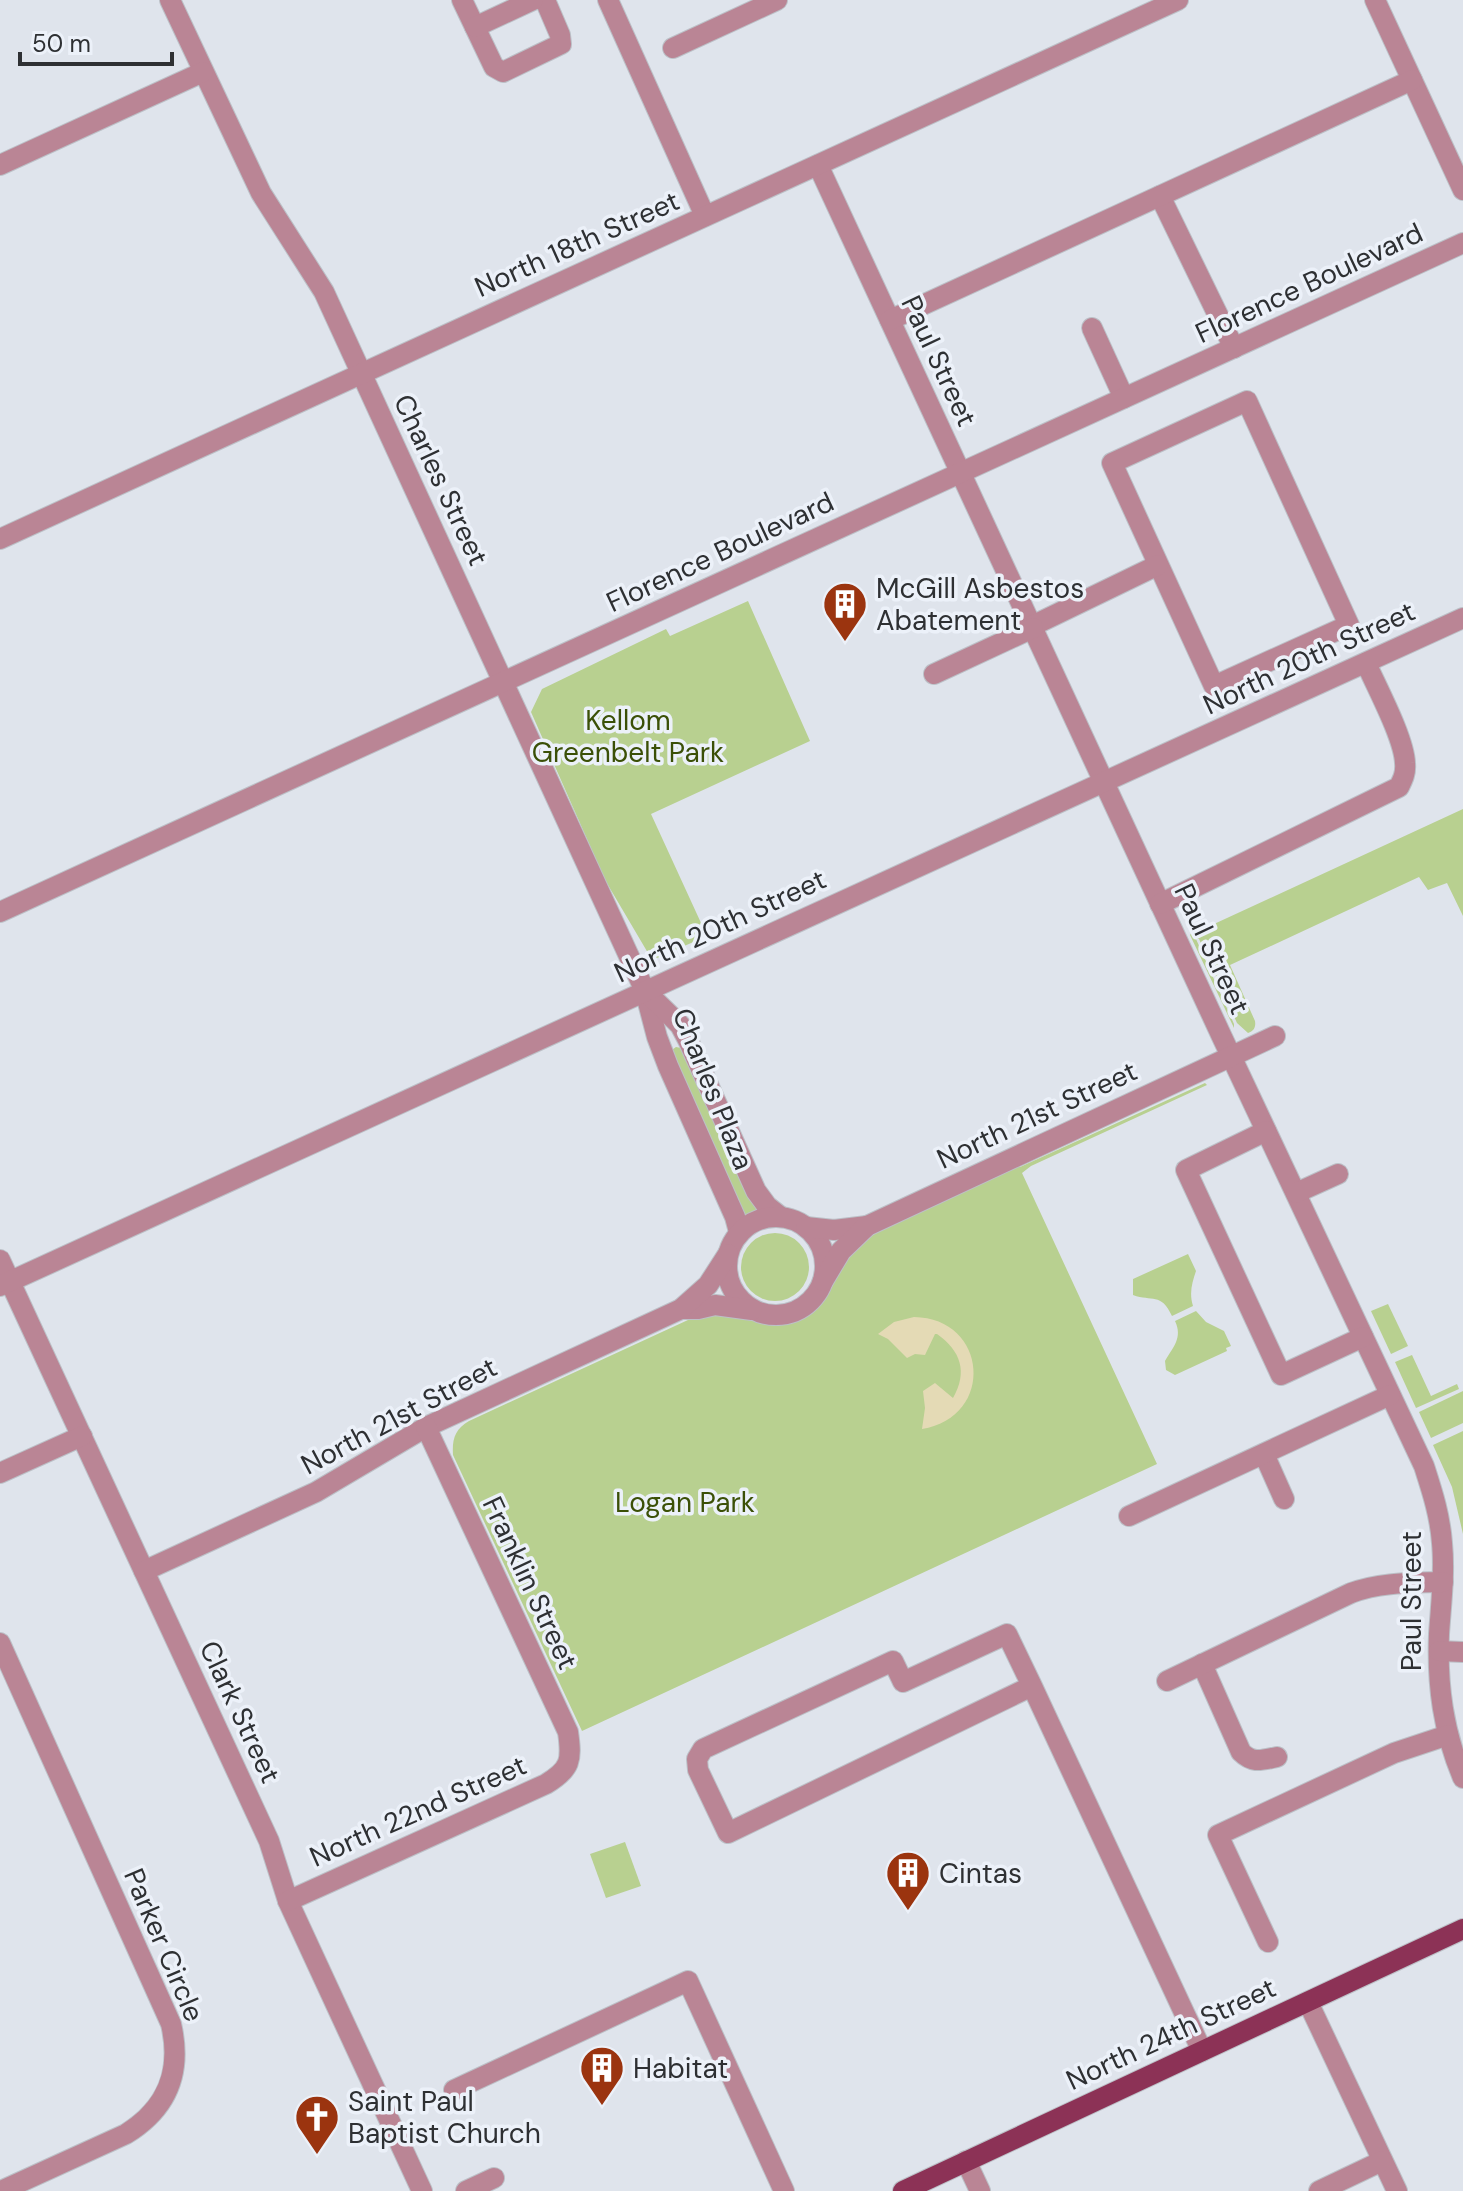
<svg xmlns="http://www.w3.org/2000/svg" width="1463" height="2191" font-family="'DM Sans',sans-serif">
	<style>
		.green { fill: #b8d090 }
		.sand { fill: #e4dab5 }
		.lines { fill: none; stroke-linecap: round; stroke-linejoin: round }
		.minor-casing { stroke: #bcc0c7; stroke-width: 22 }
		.major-casing { stroke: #bcc0c7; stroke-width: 22 }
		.minor { stroke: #ba8595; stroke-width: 20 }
		.major { stroke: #8c3256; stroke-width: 20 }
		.labels { text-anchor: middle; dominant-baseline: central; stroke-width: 7; stroke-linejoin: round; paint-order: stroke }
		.street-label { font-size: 28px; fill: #2e3033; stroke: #ecf1f9 }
		.poi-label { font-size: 28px; fill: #2e3033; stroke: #ecf1f9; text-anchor: start }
		.park-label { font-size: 28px; fill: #3b5007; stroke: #ecf1f9 }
	</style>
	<rect width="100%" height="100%" fill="#dfe4ec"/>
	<!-- green -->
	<g class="green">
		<path d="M748,601l62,140 -159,73 56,122 -50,22 -9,-5 -43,-73 -74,-168 11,-23 124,-60 4,7z"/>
		<path d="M1463,809v107l-16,-33 -19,7 -9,-13 -189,88 25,56c1,6 -1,10 -7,12l-11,-10 -38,-84h-3l38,85v4l-44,-93 5,-7 6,2z"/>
		<path d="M676,1047l5,1 78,163 -16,7 -74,-166z"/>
		<path d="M1205,1083l2,2 -176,81 -9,7 135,291 -575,267 -129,-276c-1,-16 2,-26 16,-34l232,-107h38l19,9 19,3 23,-6 15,-10 7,-9 6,-8 7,-21 31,-34 152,-72 2,1z"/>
		<circle cx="775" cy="1267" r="34"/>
		<path d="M1188,1254l8,17c-4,12 -7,22 -3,35l-21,10c-11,-24 -20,-14 -39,-21v-16z"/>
		<path d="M1388,1304l20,42 -17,8 -20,-43z"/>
		<path d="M1196,1311l10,11 18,9 7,15 -5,2 1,3 -52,24 -9,-5 -1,-9c8,-14 18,-23 10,-40z"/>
		<path d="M1412,1355l19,41 26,-12 2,5 -43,19 -21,-46z"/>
		<path d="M1463,1391v32l-32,15 -12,-26z"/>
		<path d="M1463,1431v103l-11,-47 -19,-42z"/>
		<path d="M625,1842l16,44 -35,12 -16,-44z"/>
	</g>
	<!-- sand -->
	<path class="sand" d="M914,1317c74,1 82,100 8,112l3,-21 -2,-17 12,-8 18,15c15,-26 8,-47 -16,-64h-2l-10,21 -10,-1 -8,4 -19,-19 -10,-5 16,-12z"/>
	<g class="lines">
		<!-- minor casing -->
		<g class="minor-casing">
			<g id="minor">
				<path d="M170,0l91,193 63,99 321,699 12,46 11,29 67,151 4,15"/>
				<path d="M462,0l32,67 9,5 58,-28 -1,-9 -15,-35h-3"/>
				<path d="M608,0l97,216"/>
				<path d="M1375,0l88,190"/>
				<path d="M475,27l58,-27"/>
				<path d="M673,48l104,-48"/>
				<path d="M0,165l203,-93"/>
				<path d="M818,165l404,872 202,429c8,25 16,49 18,77 3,30 -1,61 -3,91 -2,51 4,97 24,144"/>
				<path d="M1160,196l74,152"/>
				<path d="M890,320l522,-240"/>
				<path d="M1092,328l32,70"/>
				<path d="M1247,401l102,224 -135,61 -102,-223z"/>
				<path d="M0,539l1178,-539"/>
				<path d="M1032,626l126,-61"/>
				<path d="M934,674l99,-46"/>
				<path d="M1160,904l239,-117c4,-8 7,-14 6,-24 -1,-25 -28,-75 -39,-100"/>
				<path d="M0,912l1463,-669"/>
				<path d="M645,991l35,34 8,15 68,151 11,15 14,11"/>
				<path d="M1266,1131l-80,39 95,205 82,-38"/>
				<path d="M1296,1193l42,-19"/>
				<circle cx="776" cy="1266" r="49"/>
				<path d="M806,1227l28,3 33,-4"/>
				<path d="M0,1260l269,581 19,60 134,290"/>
				<path d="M823,1281l18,-30 26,-25 408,-190"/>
				<path d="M0,1286l1463,-668"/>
				<path d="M681,1309h17l17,-4 37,5"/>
				<path d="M1264,1454l20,45"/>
				<path d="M0,1473l82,-37"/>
				<path d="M1129,1516l261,-121"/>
				<path d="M144,1571l172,-79 110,-65 255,-118 27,-24 20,-31"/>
				<path d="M0,1643l171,381c11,47 -3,84 -45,110l-125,57"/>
				<path d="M1439,1651l24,1"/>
				<path d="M1202,1664l39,88c12,12 21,8 36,5"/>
				<path d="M1167,1681l184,-88c30,-11 60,-10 92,-11"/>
				<path d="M1032,1686l-304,147 -30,-63 -1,-11 6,-10 190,-88 10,21 104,-48 25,52 170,365"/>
				<path d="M288,1901l258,-117c25,-15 26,-24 22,-52l-142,-305"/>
				<path d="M1268,1942l-50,-107 176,-82 54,-18"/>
				<path d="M1308,2002l89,189"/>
				<path d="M454,2090l234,-109 96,210"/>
				<path d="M966,2161l14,30"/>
				<path d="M466,2191l28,-13"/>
				<path d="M1319,2191l63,-30"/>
			</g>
		</g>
		<!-- major casing -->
		<g class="major-casing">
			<path id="major" d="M903,2191l560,-262"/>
		</g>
		<!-- minor -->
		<use href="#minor" class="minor"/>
		<!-- major -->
		<use href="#major" class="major"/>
	</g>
	<!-- icons -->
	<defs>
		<g id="building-pin" transform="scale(2.3)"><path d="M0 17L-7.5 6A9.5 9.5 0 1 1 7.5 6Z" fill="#9b340f" stroke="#ecf1f9"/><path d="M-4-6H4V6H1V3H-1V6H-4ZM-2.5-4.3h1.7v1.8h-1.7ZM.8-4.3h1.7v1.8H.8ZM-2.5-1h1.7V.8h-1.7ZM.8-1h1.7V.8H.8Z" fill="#fff"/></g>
		<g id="church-pin" transform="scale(2.3)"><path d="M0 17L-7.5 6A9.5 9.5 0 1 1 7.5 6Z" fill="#9b340f" stroke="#ecf1f9"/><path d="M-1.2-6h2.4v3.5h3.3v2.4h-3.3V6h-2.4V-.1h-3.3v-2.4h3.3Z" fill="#fff"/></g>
	</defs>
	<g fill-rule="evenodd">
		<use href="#building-pin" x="845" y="604"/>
		<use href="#building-pin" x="908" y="1873"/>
		<use href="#building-pin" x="602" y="2068"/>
		<use href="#church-pin" x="317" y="2117"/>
	</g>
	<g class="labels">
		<!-- street labels -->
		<g class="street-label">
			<text transform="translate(577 244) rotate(-24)">North 18th Street</text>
			<text transform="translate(1309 283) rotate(-25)">Florence Boulevard</text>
			<text transform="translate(939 361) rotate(65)">Paul Street</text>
			<text transform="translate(441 480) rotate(65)">Charles Street</text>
			<text transform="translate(720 552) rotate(-25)">Florence Boulevard</text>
			<text transform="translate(1309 658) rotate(-25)">North 20th Street</text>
			<text transform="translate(720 926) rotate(-25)">North 20th Street</text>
			<text transform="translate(1212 949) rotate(65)">Paul Street</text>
			<text transform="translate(713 1089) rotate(68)">Charles Plaza</text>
			<text transform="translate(1037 1115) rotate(-25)">North 21st Street</text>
			<text transform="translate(399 1416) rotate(-28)">North 21st Street</text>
			<text transform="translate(530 1583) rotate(65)">Franklin Street</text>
			<text transform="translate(1411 1601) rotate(-90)">Paul Street</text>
			<text transform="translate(240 1712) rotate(65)">Clark Street</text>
			<text transform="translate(418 1811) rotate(-24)">North 22nd Street</text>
			<text transform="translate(164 1945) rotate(67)">Parker Circle</text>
			<text transform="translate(1171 2034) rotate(-25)">North 24th Street</text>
		</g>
		<!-- poi labels -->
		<g class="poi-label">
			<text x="876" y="588">McGill Asbestos<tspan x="876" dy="32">Abatement</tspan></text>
			<text x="939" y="1873">Cintas</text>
			<text x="633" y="2068">Habitat</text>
			<text x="348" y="2101">Saint Paul<tspan x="348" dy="32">Baptist Church</tspan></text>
		</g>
		<!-- park labels -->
		<g class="park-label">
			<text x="628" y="720">Kellom<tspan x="628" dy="32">Greenbelt Park</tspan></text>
			<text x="685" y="1502">Logan Park</text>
		</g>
	</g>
	<!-- scale -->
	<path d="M20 52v12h152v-12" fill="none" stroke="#2e3033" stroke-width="4"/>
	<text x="32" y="52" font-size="24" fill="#2e3033" stroke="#ecf1f9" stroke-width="6" paint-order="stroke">50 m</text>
</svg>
